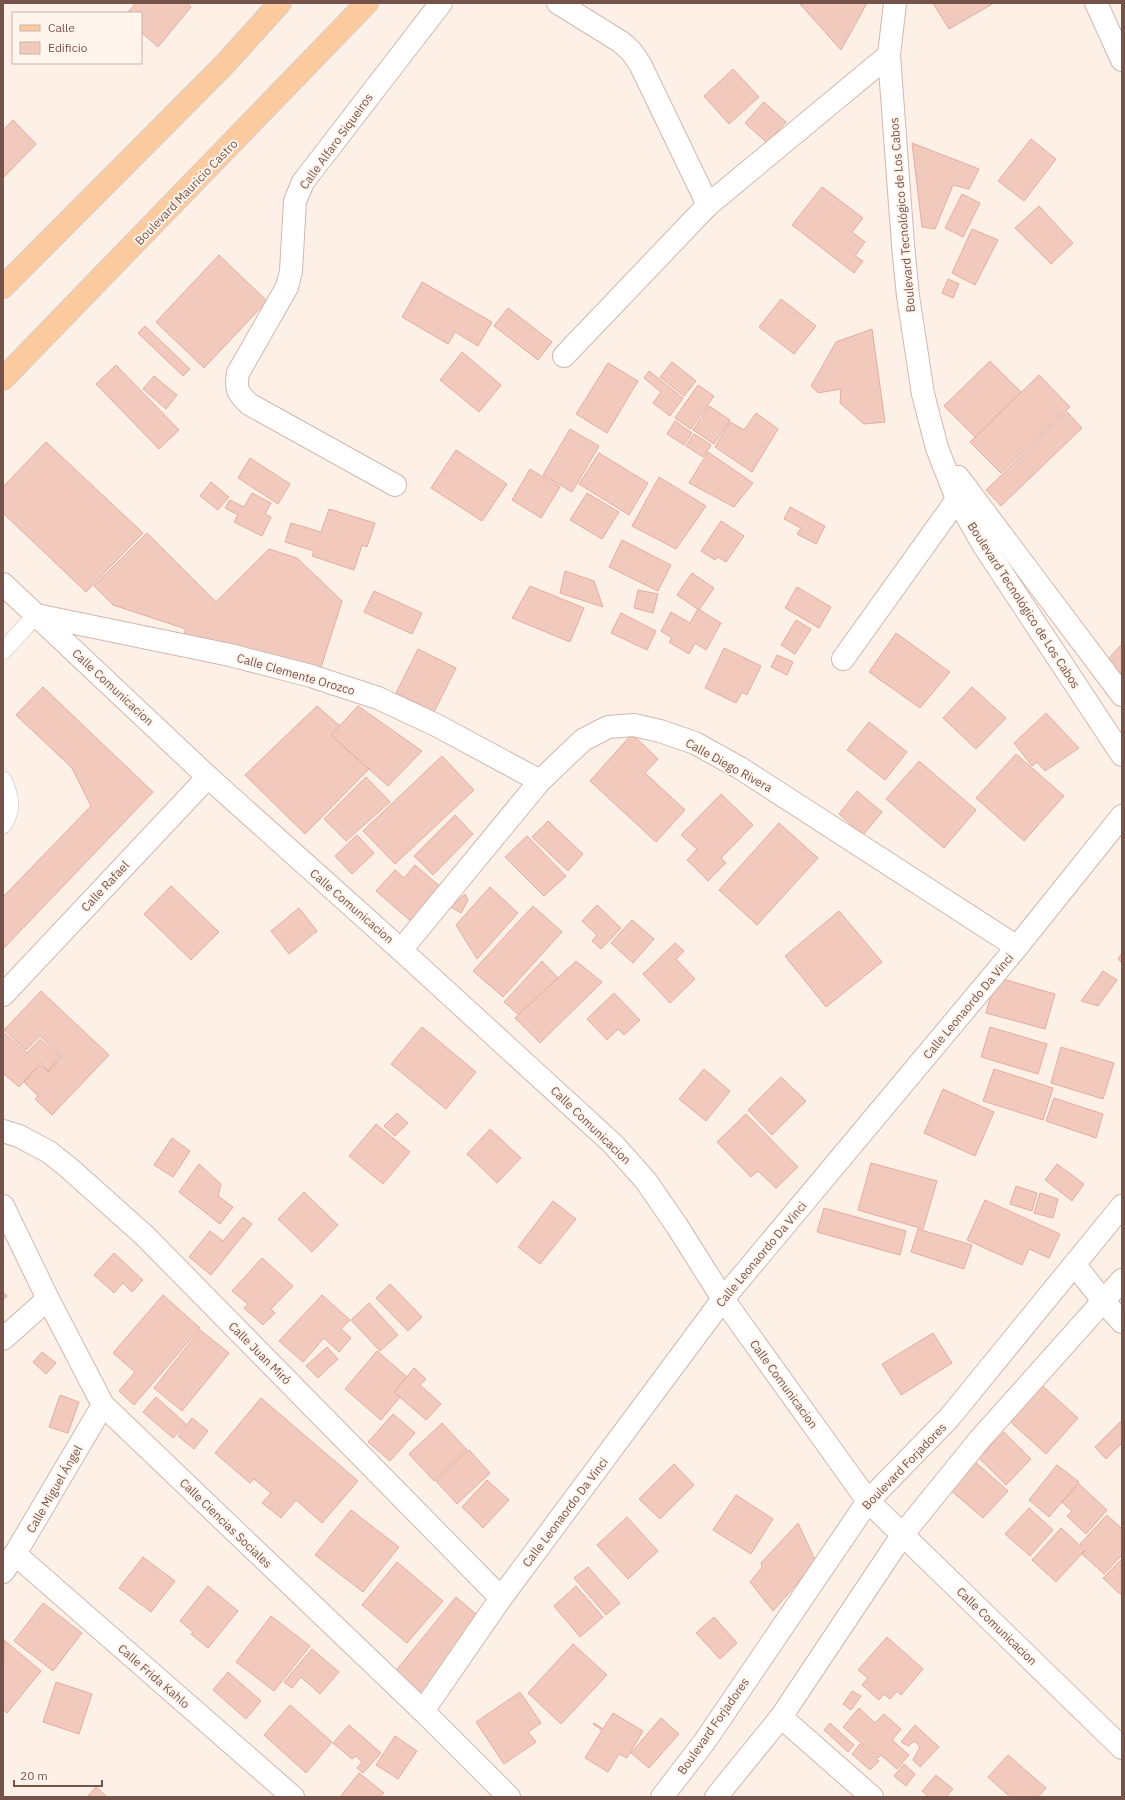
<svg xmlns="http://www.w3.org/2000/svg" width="1125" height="1800" font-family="'IBM Plex Sans',sans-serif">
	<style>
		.building { fill: #f2cabd; stroke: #e5ad9d }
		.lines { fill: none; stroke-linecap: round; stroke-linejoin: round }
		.lane-casing { stroke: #d0b8ae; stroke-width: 18 }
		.street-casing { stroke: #d0b8ae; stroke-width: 24 }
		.secondary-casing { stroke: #d3b7ac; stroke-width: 24 }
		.primary-casing { stroke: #d9cfcc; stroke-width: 24 }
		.lane { stroke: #fff; stroke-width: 17 }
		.street { stroke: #fff; stroke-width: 22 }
		.secondary { stroke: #fff; stroke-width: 22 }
		.primary { stroke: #fbca9e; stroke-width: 22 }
		.labels { text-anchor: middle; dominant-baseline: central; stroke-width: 4; stroke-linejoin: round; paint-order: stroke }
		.street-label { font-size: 12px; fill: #76534a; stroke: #fff5ec }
	</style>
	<rect width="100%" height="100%" fill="#fdf0e6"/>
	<!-- building -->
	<g class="building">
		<path d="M136,3h51l4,4 -33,40 -17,-15v-19h-14z"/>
		<path d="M799,3h68l-26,47z"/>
		<path d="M933,3h61l-45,26z"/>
		<path d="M733,69l26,28 -30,27 -25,-28z"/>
		<path d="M764,102l22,20 -19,21 -22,-20z"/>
		<path d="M13,120l23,24 -33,34v-48z"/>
		<path d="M1031,139l25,20 -32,42 -26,-20z"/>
		<path d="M912,143l67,26 -10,20 -16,-4 -18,44 -13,-2z"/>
		<path d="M822,187l41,31 -11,14 13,10 -10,14 8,5 -9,12 -62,-48z"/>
		<path d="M962,194l18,9 -17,34 -18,-9z"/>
		<path d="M1039,206l34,37 -22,21 -36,-36z"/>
		<path d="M972,229l26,11 -23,45 -23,-12z"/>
		<path d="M219,255l48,46 -63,67 -48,-46z"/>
		<path d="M948,279l11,5 -6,14 -11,-5z"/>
		<path d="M422,282l70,40 -14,24 -23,-14 -7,12 -46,-27z"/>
		<path d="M781,299l35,27 -22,28 -35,-27z"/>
		<path d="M508,308l44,34 -14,18 -44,-34z"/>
		<path d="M145,326l45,43 -7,7 -45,-43z"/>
		<path d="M872,329l13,93 -21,2 -24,-21 1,-14 -23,4 -7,-7 25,-44z"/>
		<path d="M462,352l39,33 -22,27 -39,-32z"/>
		<path d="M990,361l31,31 -46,45 -31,-31z"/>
		<path d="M672,362l24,19 -12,15 -24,-19z"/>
		<path d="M608,363l30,18 -31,52 -31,-19z"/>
		<path d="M116,365l63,65 -20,19 -63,-65z"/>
		<path d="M649,371l34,27 -13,18 -17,-13 8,-11 -17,-14z"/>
		<path d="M1039,375l31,32 -69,66 -31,-31z"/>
		<path d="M154,376l23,19 -11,14 -23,-20z"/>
		<path d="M698,385l16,11 -23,33 -16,-11z"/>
		<path d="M709,406l21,14 -16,24 -21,-14z"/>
		<path d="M1067,412l15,16 -81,78 -15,-16z"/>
		<path d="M756,413l22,16 -26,43 -37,-25 15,-25 14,8z"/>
		<path d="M675,421l17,12 -8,12 -17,-11z"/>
		<path d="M570,429l29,17 -27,46 -29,-17z"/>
		<path d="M694,434l17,11 -8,12 -17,-11z"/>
		<path d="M46,442l97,91 -57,59 -83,-79v-26z"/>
		<path d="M456,450l51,34 -25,37 -51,-33z"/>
		<path d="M708,452l45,31 -19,24 -45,-24z"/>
		<path d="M599,453l49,30 -19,32 -50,-31z"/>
		<path d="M250,458l40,26 -12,20 -40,-26z"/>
		<path d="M530,469l30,18 -19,31 -29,-18z"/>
		<path d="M659,477l47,29 -30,43 -44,-23z"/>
		<path d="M211,482l18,15 -11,13 -18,-14z"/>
		<path d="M252,493l19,10 -6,11 6,3 -9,19 -28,-14 4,-7 -13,-7 5,-8 14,7z"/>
		<path d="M587,493l32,19 -17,27 -32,-19z"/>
		<path d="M790,507l35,19 -9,18 -19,-10 4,-6 -17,-9z"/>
		<path d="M329,509l46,14 -8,24 -5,-2 -8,25 -42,-14 2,-5 -29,-9 6,-19 30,9z"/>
		<path d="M721,521l23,15 -18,26 -8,-5 -3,3 -14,-9z"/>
		<path d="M147,533l69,69 53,-53 28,9 45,43 -24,76 -134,-43 2,-5 -73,-24 -19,-19z"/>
		<path d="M622,540l49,25 -13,26 -49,-24z"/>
		<path d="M565,571l29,10 9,26 -43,-14z"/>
		<path d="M692,573l22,15 -15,22 -22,-15z"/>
		<path d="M530,586l54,22 -14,34 -58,-24z"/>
		<path d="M797,587l34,20 -12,21 -34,-20z"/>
		<path d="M638,590l20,4 -5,19 -19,-5z"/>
		<path d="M374,591l48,22 -10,21 -48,-22z"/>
		<path d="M698,609l23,14 -15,27 -11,-7 -6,11 -20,-12 3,-4 -11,-7 10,-19 19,11z"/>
		<path d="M621,613l35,18 -9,19 -36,-17z"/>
		<path d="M796,620l15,9 -16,25 -14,-9z"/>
		<path d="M896,633l54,39 -30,36 -51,-36z"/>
		<path d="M1122,644v30l-15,-14z"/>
		<path d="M724,648l37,18 -14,29 -5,-3 -6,11 -31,-15z"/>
		<path d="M418,649l38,19 -22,44 -38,-19z"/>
		<path d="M777,655l16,7 -6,13 -16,-8z"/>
		<path d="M43,687l110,105 -150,157v-52l88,-91 -19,-38 -56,-53z"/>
		<path d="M972,687l34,31 -30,31 -33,-31z"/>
		<path d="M317,706l23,20 -9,9 38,34 -64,65 -60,-59z"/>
		<path d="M358,706l64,45 -34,35 -57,-51z"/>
		<path d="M1046,713l33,35 -34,23 -8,-9 -5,4 -18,-23z"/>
		<path d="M869,722l38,30 -22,28 -38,-30z"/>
		<path d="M632,734l26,25 -13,14 40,37 -29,32 -66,-61z"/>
		<path d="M1016,754l48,42 -40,45 -48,-43z"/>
		<path d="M442,756l32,34 -79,74 -32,-33z"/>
		<path d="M919,761l57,49 -32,38 -58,-49z"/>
		<path d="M366,777l24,25 -44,39 -22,-22z"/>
		<path d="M857,791l25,21 -19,23 -24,-21z"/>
		<path d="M721,794l32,31 -32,33 5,5 -18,18 -21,-21 10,-11 -16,-14z"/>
		<path d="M455,815l18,19 -40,41 -19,-19z"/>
		<path d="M548,821l35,33 -15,17 -36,-34z"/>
		<path d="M779,823l39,35 -61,67 -38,-35z"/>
		<path d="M357,835l17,18 -22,21 -17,-18z"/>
		<path d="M527,836l39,40 -22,20 -39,-39z"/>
		<path d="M415,865l28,24 -30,34 -37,-32 19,-21 9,8z"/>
		<path d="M171,886l48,46 -28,28 -47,-46z"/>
		<path d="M490,887l28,26 -41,46 -21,-34z"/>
		<path d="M465,894l3,6 -7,13 -10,-6z"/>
		<path d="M597,905l24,23 -20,21 -9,-8 5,-6 -15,-14z"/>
		<path d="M533,906l29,26 -59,65 -30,-26z"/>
		<path d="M299,908l18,23 -28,23 -18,-23z"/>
		<path d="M839,911l43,51 -56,45 -41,-51z"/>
		<path d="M632,920l22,19 -21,24 -22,-20z"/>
		<path d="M675,943l9,8 -8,8 19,20 -25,24 -27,-29z"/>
		<path d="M1122,953v10l-4,-4z"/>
		<path d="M542,961l16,17 -39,37 -15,-13z"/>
		<path d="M576,961l26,21 -62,61 -25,-25z"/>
		<path d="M1103,971l14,9 -19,26 -17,-5z"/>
		<path d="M996,977l59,17 -10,35 -59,-16z"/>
		<path d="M41,991l68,64 -57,60 -17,-16 3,-3 -14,-14 16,-17 8,7 14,-15 -22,-21 -14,14 -22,-20z"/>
		<path d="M614,993l26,27 -16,15 -6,-6 -11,11 -20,-21z"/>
		<path d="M422,1027l54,45 -30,37 -55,-45z"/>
		<path d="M990,1027l57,17 -9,30 -57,-17z"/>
		<path d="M3,1032l24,21 13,-14 20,18 -12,14 -8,-8 -21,24 -16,-14z"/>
		<path d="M1061,1047l53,16 -11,36 -52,-16z"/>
		<path d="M704,1069l26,22 -24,30 -27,-22z"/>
		<path d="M994,1069l59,19 -10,32 -60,-19z"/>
		<path d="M781,1077l25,24 -34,34 -24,-25z"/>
		<path d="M943,1089l51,23 -19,44 -51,-23z"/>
		<path d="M1054,1098l49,16 -7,24 -50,-17z"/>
		<path d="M397,1113l11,10 -13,13 -11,-10z"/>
		<path d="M746,1114l52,53 -22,21 -18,-17 -7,6 -34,-35z"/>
		<path d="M376,1124l34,28 -27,32 -34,-28z"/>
		<path d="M490,1129l31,29 -24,25 -30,-29z"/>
		<path d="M172,1138l18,13 -17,26 -19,-12z"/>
		<path d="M871,1163l66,18 -14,48 -65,-19z"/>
		<path d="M199,1164l22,20 -3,12 15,11 -13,17 -41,-32z"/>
		<path d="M1057,1164l27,20 -12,17 -27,-21z"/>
		<path d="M1016,1186l21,7 -5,18 -22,-7z"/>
		<path d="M304,1192l34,33 -26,27 -34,-33z"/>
		<path d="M1040,1193l18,6 -5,19 -19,-5z"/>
		<path d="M985,1200l75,34 -11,24 -20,-9 -7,16 -55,-25z"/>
		<path d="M553,1201l23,18 -36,45 -22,-17z"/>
		<path d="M824,1208l82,23 -6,24 -83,-23z"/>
		<path d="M243,1217l9,7 -41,51 -22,-18 21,-26 13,10z"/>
		<path d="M918,1229l54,16 -8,24 -53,-17z"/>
		<path d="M114,1253l29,27 -11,12 -9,-9 -9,10 -20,-18z"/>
		<path d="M262,1258l31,28 -22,23 4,4 -12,12 -19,-17 4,-4 -16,-13z"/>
		<path d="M390,1284l32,33 -14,14 -32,-33z"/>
		<path d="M3,1292l4,4 -4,4z"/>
		<path d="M163,1295l37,33 -66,77 -15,-14 16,-19 -22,-19z"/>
		<path d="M322,1295l28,25 -9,9 10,9 -12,14 -15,-14 -21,24 -24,-21z"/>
		<path d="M369,1303l29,32 -18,16 -29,-31z"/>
		<path d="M200,1330l29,23 -47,58 -28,-23z"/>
		<path d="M933,1333l19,30 -51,32 -19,-31z"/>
		<path d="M327,1347l11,12 -20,19 -12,-12z"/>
		<path d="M377,1351l30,26 -13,15 6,5 -19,23 -36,-31z"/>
		<path d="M42,1352l14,11 -10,11 -13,-12z"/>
		<path d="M414,1368l12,11 -6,6 21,19 -15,16 -32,-28z"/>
		<path d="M1037,1381l41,37 -32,36 -42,-38z"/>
		<path d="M60,1395l19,7 -11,31 -19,-6z"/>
		<path d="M156,1397l30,27 -13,14 -30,-26z"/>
		<path d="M261,1398l97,83 -36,42 -26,-23 -15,18 -19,-15 9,-10 -17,-14 -4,4 -35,-30z"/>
		<path d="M393,1414l22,19 -25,28 -22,-19z"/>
		<path d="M192,1418l16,13 -14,18 -16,-13z"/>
		<path d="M1122,1420v23l-16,16 -11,-12z"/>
		<path d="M442,1423l25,27 -33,31 -25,-27z"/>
		<path d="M1004,1432l27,27 -25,26 -27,-27z"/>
		<path d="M469,1450l21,23 -33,31 -21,-23z"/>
		<path d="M973,1460l35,31 -25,27 -35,-30z"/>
		<path d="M674,1464l20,21 -34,34 -21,-20z"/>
		<path d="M1057,1465l22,17 -30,35 -20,-17z"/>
		<path d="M487,1480l22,20 -26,28 -21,-21z"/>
		<path d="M1079,1484l28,26 -21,24 -19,-18 5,-5 -10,-9z"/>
		<path d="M736,1495l37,24 -22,35 -38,-24z"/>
		<path d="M1029,1508l24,22 -23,26 -25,-22z"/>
		<path d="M351,1510l48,37 -36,45 -48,-37z"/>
		<path d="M1107,1515l15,14v26l-18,19 -22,-20 5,-5 -7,-5z"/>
		<path d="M627,1517l31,34 -30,28 -31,-34z"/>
		<path d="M798,1523l18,39 -43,49 -23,-29 12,-15 -1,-4z"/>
		<path d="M1061,1528l24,22 -29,32 -24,-22z"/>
		<path d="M143,1557l32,24 -24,31 -32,-24z"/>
		<path d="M1122,1559v37l-19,-18z"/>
		<path d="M397,1562l46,39 -36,42 -45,-38z"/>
		<path d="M588,1567l32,36 -14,12 -32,-37z"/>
		<path d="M208,1586l30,25 -30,37 -17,-14 2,-2 -13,-11z"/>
		<path d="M576,1586l27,31 -23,20 -26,-31z"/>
		<path d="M456,1597l27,23 -62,75 -27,-22z"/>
		<path d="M43,1603l39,30 -29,38 -39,-30z"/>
		<path d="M271,1616l39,30 -36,45 -38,-29z"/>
		<path d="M714,1617l23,26 -17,16 -24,-26z"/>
		<path d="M887,1637l36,32 -22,26 -4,-4 -7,8 -6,-5 -5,6 -17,-15 6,-7 -10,-8z"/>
		<path d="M4,1640l37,31 -34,42 -4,-3z"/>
		<path d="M573,1644l34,31 -46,49 -33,-31z"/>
		<path d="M312,1649l27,23 -19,22 -19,-17 -9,11 -8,-6z"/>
		<path d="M228,1672l33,29 -15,18 -33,-29z"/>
		<path d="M56,1682l36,12 -13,40 -36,-12z"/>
		<path d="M852,1691l9,5 -10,14 -8,-6z"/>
		<path d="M520,1692l21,31 -13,9 8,10 -32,22 -28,-42z"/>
		<path d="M290,1705l42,37 -26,31 -42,-38z"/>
		<path d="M859,1708l16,15 9,-9 17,15 -9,11 17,15 -12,14 -16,-14 -3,3 -35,-31z"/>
		<path d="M613,1713l30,18 -16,27 -8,-4 -11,18 -23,-14 17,-28 -9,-6 1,-1 9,6z"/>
		<path d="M661,1718l18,16 -30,34 -18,-15z"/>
		<path d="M830,1723l24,22 -6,7 -24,-22z"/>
		<path d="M349,1725l32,28 -18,20 -6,-5 5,-6 -6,-6 -4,3 -19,-16z"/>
		<path d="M915,1725l24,22 -19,20 -7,-7 7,-13 -5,-6 -7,5 -7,-4z"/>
		<path d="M395,1736l22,15 -19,28 -22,-14z"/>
		<path d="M860,1744l19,17 -9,9 -18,-16z"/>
		<path d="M1008,1755l38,33 -8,9h-28l-22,-20z"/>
		<path d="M904,1764l11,10 -9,12 -12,-10z"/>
		<path d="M359,1773l25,20 -4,4h-40z"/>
		<path d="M936,1775l17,14 -7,8h-17l-7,-6z"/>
		<path d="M96,1787l11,10h-20z"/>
	</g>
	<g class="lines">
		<!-- lane casing -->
		<g class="lane-casing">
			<g id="lane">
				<path d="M3,651l33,-36"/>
				<path d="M3,780c8,16 10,30 0,45"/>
			</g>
		</g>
		<!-- street casing -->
		<g class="street-casing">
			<g id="street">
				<path d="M558,3l63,39 10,9 9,13 68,141"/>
				<path d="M1096,3l26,57"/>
				<path d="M564,356l144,-151 181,-150"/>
				<path d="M395,485l-146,-81c-11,-11 -14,-14 -11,-31l49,-86 4,-16 4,-70 8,-19 138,-179"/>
				<path d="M36,615l194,40 81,21 67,22 60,28 102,55"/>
				<path d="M843,659l123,-172"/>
				<path d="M401,950l139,-169 43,-41 25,-13 26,-2 26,6 35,12 45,25 277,179"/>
				<path d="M3,995l205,-218"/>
				<path d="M3,1131l16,5 30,16 20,16 76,68 356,362"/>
				<path d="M3,1206l45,93 55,106 320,306 86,86"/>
				<path d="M1075,1265l29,37 18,20"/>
				<path d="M3,1339l45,-40"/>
				<path d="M15,1554l278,243"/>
				<path d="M3,1572l12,-18 88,-149"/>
				<path d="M423,1711l78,-113 222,-299 294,-352 105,-131"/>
				<path d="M781,1717l91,80"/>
			</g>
		</g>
		<!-- secondary casing -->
		<g class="secondary-casing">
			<g id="secondary">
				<path d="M895,3l-6,52 14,190 5,51 15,98 14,54 20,51 27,47 138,209"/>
				<path d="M958,477l164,218"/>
				<path d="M3,584l205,193 193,173 212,194 33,37 31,45 46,73 145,202 254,247"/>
				<path d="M662,1797l43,-56 163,-240 81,-83 173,-212"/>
				<path d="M716,1797l65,-80 122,-183 77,-95 142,-159"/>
			</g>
		</g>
		<!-- primary casing -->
		<g class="primary-casing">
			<g id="primary">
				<path d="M3,287l220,-221 57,-63"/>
				<path d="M3,379l364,-376"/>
			</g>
		</g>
		<!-- lane -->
		<use href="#lane" class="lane"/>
		<!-- street -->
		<use href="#street" class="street"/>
		<!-- secondary -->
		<use href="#secondary" class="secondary"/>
		<!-- primary -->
		<use href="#primary" class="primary"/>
	</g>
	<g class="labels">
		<!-- street labels -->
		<g class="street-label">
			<text transform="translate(336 141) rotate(-54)">Calle Alfaro Siqueiros</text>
			<text transform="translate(186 192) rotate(-46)">Boulevard Mauricio Castro</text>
			<text transform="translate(902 215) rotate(-95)">Boulevard Tecnológico de Los Cabos</text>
			<text transform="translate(1024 605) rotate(57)">Boulevard Tecnológico de Los Cabos</text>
			<text transform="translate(296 674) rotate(16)">Calle Clemente Orozco</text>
			<text transform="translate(113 687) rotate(43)">Calle Comunicacion</text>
			<text transform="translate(729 765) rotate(29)">Calle Diego Rivera</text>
			<text transform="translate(105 886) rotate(-47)">Calle Rafael</text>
			<text transform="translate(352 906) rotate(41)">Calle Comunicacion</text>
			<text transform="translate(968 1006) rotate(-50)">Calle Leonaordo Da Vinci</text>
			<text transform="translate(591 1125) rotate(44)">Calle Comunicacion</text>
			<text transform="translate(761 1254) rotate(-50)">Calle Leonaordo Da Vinci</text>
			<text transform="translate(260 1353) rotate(45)">Calle Juan Miró</text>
			<text transform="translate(784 1384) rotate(54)">Calle Comunicacion</text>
			<text transform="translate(904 1466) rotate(-46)">Boulevard Forjadores</text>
			<text transform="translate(54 1489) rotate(-60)">Calle Miguel Ángel</text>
			<text transform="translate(565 1512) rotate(-53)">Calle Leonaordo Da Vinci</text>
			<text transform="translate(226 1523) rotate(44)">Calle Ciencias Sociales</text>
			<text transform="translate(997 1626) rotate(44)">Calle Comunicacion</text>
			<text transform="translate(154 1676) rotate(41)">Calle Frida Kahlo</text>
			<text transform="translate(713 1726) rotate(-55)">Boulevard Forjadores</text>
		</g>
	</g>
	<!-- border -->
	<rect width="1125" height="1800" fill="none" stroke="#76534a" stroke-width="8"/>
	<!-- legend -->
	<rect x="12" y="12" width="130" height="52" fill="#fff5ec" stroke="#c8b4ab"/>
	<rect x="20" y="25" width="20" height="6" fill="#fbca9e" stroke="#c8b4ab"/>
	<text x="48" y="32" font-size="12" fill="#76534a">Calle</text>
	<rect x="20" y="42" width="20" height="12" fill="#f2cabd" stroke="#c8b4ab"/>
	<text x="48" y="52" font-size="12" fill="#76534a">Edificio</text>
	<!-- scale -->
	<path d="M14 1780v6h88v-6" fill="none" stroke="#76534a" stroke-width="2"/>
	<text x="20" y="1780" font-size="12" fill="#76534a" stroke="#fff5ec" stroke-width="3" paint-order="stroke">20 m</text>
</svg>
